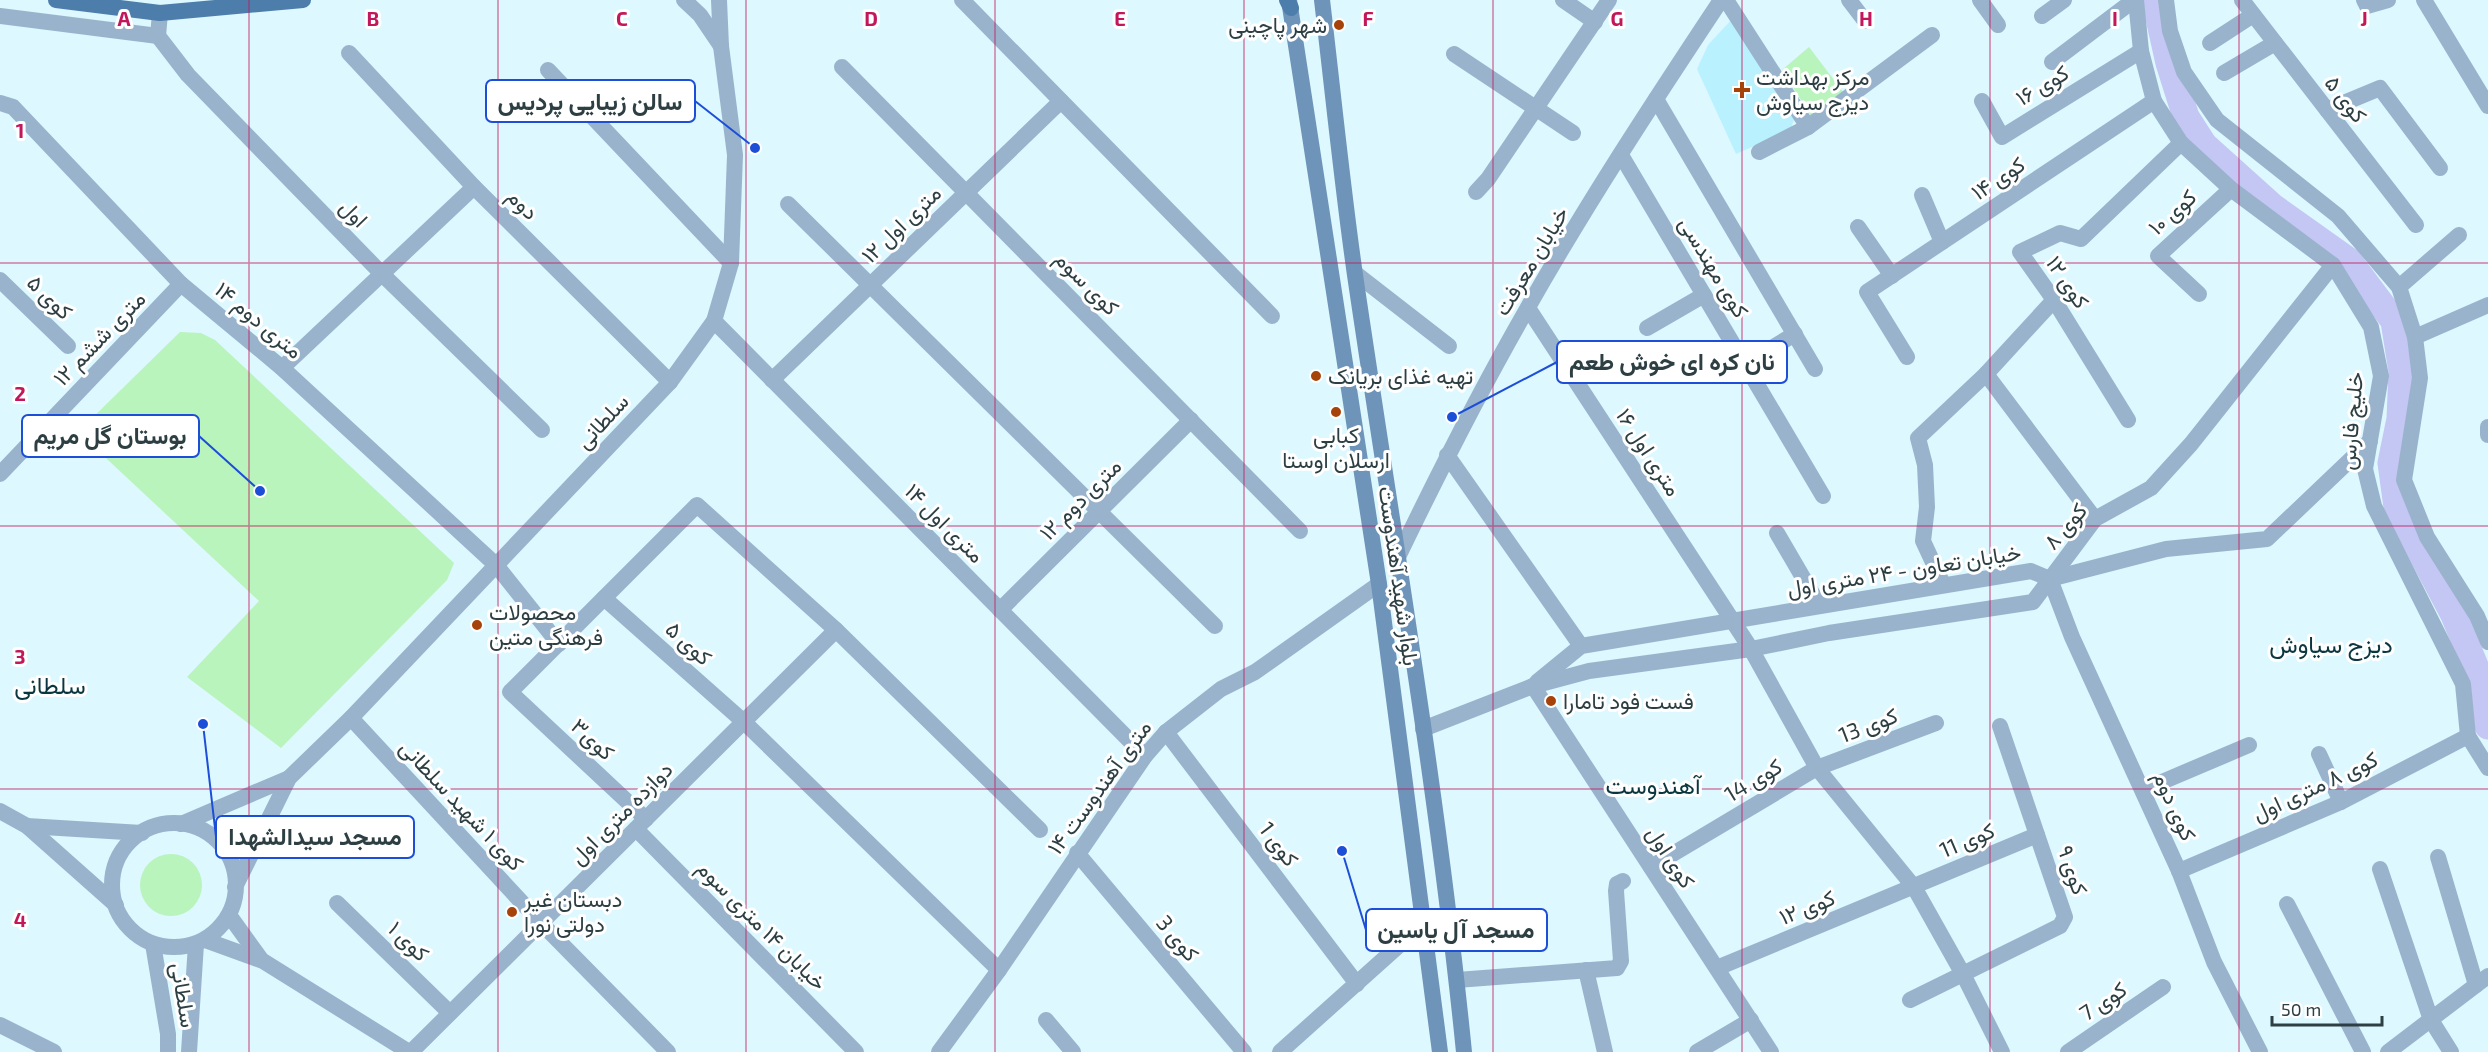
<svg xmlns="http://www.w3.org/2000/svg" width="2488" height="1052" font-family="'Exo 2',Vazirmatn,sans-serif">
	<style>
		.built { fill: #baf1fe }
		.green { fill: #b8f4bb }
		.lines { fill: none; stroke-linecap: round; stroke-linejoin: round }
		.river { stroke: #c4c6f3; stroke-width: 27 }
		.minor { stroke: #9ab3cd; stroke-width: 16 }
		.tertiary { stroke: #9ab3cd; stroke-width: 16 }
		.secondary { stroke: #6e94b9; stroke-width: 16 }
		.primary { stroke: #4d7daa; stroke-width: 16 }
		.grid { fill: none; stroke: #c2185b; stroke-width: 1.5; stroke-opacity: 0.55 }
		.poi-dot { fill: #a6430b; stroke: #fff; stroke-width: 2 }
		.labels { text-anchor: middle; stroke-width: 6; stroke-linejoin: round; paint-order: stroke }
		.poi-label { font-size: 22px; fill: #2d3f43; stroke: #fff; text-anchor: start }
		.street-label { font-size: 22px; fill: #2d3f43; stroke: #fff }
		.neighbourhood-label { font-size: 24px; fill: #09363f; stroke: #fff }
		.grid-label { font-size: 20px; text-anchor: middle; font-weight: bold; fill: #c2185b; stroke: #fff; stroke-width: 6; stroke-linejoin: round; paint-order: stroke }
		.leader { fill: none; stroke: #1d4ed8; stroke-width: 2 }
		.callout-dot { fill: #1d4ed8; stroke: #fff; stroke-width: 2 }
		.callout { fill: #fff; stroke: #1d4ed8; stroke-width: 2 }
		.callout-label { font-size: 24px; text-anchor: middle; font-weight: bold; fill: #2d3f43 }
	</style>
	<rect width="100%" height="100%" fill="#ddf8fe"/>
	<path class="built" d="M1733,18L1794,120L1790,130L1736,154L1697,69L1708,45Z"/>
	<g class="green">
		<path d="M1809,47L1843,92L1811,116L1782,70Z"/>
		<path d="M180,332L201,333L215,340L454,563L447,580L281,748L187,677L259,601L78,432Z"/>
		<circle cx="171" cy="885" r="31"/>
	</g>
	<g class="lines">
		<path class="river" d="M2155,0L2169,63L2186,117L2204,145L2273,207L2349,261L2394,321L2402,371L2400,419L2391,463L2397,507L2454,615L2480,678L2488,726"/>
		<g class="minor">
			<path d="M962,0L1272,316"/>
			<path d="M1563,0L1595,22"/>
			<path d="M1726,0L1808,127"/>
			<path d="M1849,0L1865,21"/>
			<path d="M1980,0L1998,25"/>
			<path d="M2136,0L2141,51L2154,101L2181,143L2231,189L2333,265L2371,327L2381,376L2365,469L2374,506L2463,684L2468,736L2488,768"/>
			<path d="M2166,0L2170,31L2184,72L2217,120L2338,216L2399,287L2415,337L2420,378L2404,480L2427,537L2477,616L2488,642"/>
			<path d="M2242,0L2416,225"/>
			<path d="M2364,0L2367,6L2388,0"/>
			<path d="M2424,0L2488,106"/>
			<path d="M160,13L158,36L188,75L381,273L542,430"/>
			<path d="M0,16L158,36"/>
			<path d="M2042,16L2064,0"/>
			<path d="M2210,43L2253,15"/>
			<path d="M349,53L474,187L670,382"/>
			<path d="M1454,54L1573,133"/>
			<path d="M2052,62L2134,0"/>
			<path d="M842,67L1300,531"/>
			<path d="M548,70L731,263"/>
			<path d="M2224,73L2275,43"/>
			<path d="M1656,99L1815,369"/>
			<path d="M1982,101L2002,137L2141,51"/>
			<path d="M0,103L13,107L181,284L282,368L496,565L559,644"/>
			<path d="M2327,110L2380,88L2440,168"/>
			<path d="M1759,152L1808,127L1932,35"/>
			<path d="M1621,155L1823,496"/>
			<path d="M1476,192L1488,179L1609,0"/>
			<path d="M1922,195L1942,242"/>
			<path d="M788,204L1215,626"/>
			<path d="M1858,227L1892,276"/>
			<path d="M1355,273L1449,346"/>
			<path d="M0,280L68,346"/>
			<path d="M2399,287L2459,235"/>
			<path d="M2199,294L2158,256L2231,189"/>
			<path d="M1528,308L1751,649L1817,768L1914,887L1964,976L2002,1052"/>
			<path d="M714,321L1145,756"/>
			<path d="M1647,328L1704,295"/>
			<path d="M2415,337L2488,305"/>
			<path d="M1907,357L1867,292L2154,101"/>
			<path d="M1745,364L1795,334"/>
			<path d="M282,368L474,187"/>
			<path d="M1986,374L2095,519"/>
			<path d="M772,380L1061,101"/>
			<path d="M2128,420L2054,300L2020,252L2060,233L2081,239L2181,143"/>
			<path d="M2488,427V435"/>
			<path d="M1447,455L1581,646"/>
			<path d="M0,474L181,284"/>
			<path d="M1777,533L1819,605"/>
			<path d="M1399,555C1439,472 1481,389 1527,309C1587,203 1654,101 1721,0"/>
			<path d="M2050,579L2072,637L2179,871L2214,962L2260,1052"/>
			<path d="M2050,579L2166,549L2267,539L2370,441"/>
			<path d="M1943,584L1923,541L1927,507L1925,465L1918,438L1986,374L2054,300"/>
			<path d="M604,598L744,722L999,970"/>
			<path d="M1000,610L1191,420"/>
			<path d="M1537,682L1581,646L2031,571L2050,579"/>
			<path d="M1533,686L1771,1052"/>
			<path d="M351,718L541,923L668,1052"/>
			<path d="M1423,729L1533,686L1589,671L1751,649L1829,633L2033,602L2095,519L2151,488L2191,444L2333,265"/>
			<path d="M1166,732L1357,984"/>
			<path d="M2319,754L2341,802"/>
			<path d="M2143,790L2249,745"/>
			<path d="M646,819L510,692L697,505L836,630L1040,830"/>
			<path d="M636,829L856,1052"/>
			<path d="M1077,853L1244,1052"/>
			<path d="M2438,857L2476,985"/>
			<path d="M1651,867L1817,768L1936,723"/>
			<path d="M2380,869L2431,1020L2451,1052"/>
			<path d="M2179,871L2341,802L2468,736"/>
			<path d="M337,903L450,1013"/>
			<path d="M2287,904L2363,1052"/>
			<path d="M229,915L260,958"/>
			<path d="M205,940L263,961L409,1052"/>
			<path d="M1717,968L2037,835"/>
			<path d="M1586,970L1605,1052"/>
			<path d="M1457,980L1617,968L1621,961L1616,891L1617,884L1623,881"/>
			<path d="M1910,1000L2060,926L2065,917L2000,726"/>
			<path d="M1046,1020L1073,1052"/>
			<path d="M0,1025L54,1052"/>
			<path d="M411,1052L836,630"/>
			<path d="M939,1052L999,970L1145,756L1166,732L1221,689L1255,672L1379,584"/>
			<path d="M1280,1052L1424,923"/>
			<path d="M1697,1052L1751,1020"/>
			<path d="M2068,1052L2163,987"/>
			<path d="M2388,1052L2488,976"/>
		</g>
		<g class="tertiary">
			<path d="M684,0L700,15L721,46"/>
			<path d="M0,811L27,826L116,905"/>
			<circle cx="174" cy="885" r="62"/>
			<path d="M181,824L289,778"/>
			<path d="M27,826L142,833"/>
			<path d="M235,887L289,778L351,718L670,382L714,321L731,263L735,155L721,46L719,0"/>
			<path d="M153,944L168,1034V1052"/>
			<path d="M189,1052L196,944"/>
		</g>
		<g class="secondary">
			<path d="M1289,0L1379,584L1440,1052"/>
			<path d="M1322,0C1333,92 1342,184 1355,275C1393,534 1438,792 1464,1052"/>
		</g>
		<g class="primary">
			<path d="M56,0L160,13L303,0"/>
			<path d="M1287,0L1291,8"/>
		</g>
	</g>
	<path class="grid" d="M249,0V1052M498,0V1052M746,0V1052M995,0V1052M1244,0V1052M1493,0V1052M1742,0V1052M1990,0V1052M2239,0V1052M0,263H2488M0,526H2488M0,789H2488"/>
	<g class="poi-dot">
		<circle cx="1339" cy="25" r="6"/>
		<path d="M1739 81h6v6h6v6h-6v6h-6v-6h-6v-6h6z"/>
		<circle cx="1316" cy="376" r="6"/>
		<circle cx="1336" cy="412" r="6"/>
		<circle cx="477" cy="625" r="6"/>
		<circle cx="1551" cy="701" r="6"/>
		<circle cx="512" cy="912" r="6"/>
	</g>
	<g class="labels">
		<g class="poi-label">
			<text x="1327" y="33" text-anchor="end">شهر پاچینی</text>
			<text x="1756" y="85">مرکز بهداشت<tspan x="1756" dy="25">دیزج سیاوش</tspan></text>
			<text x="1328" y="384">تهیه غذای بریانک</text>
			<text x="1336" y="443" text-anchor="middle">کبابی<tspan x="1336" dy="25">ارسلان اوستا</tspan></text>
			<text x="489" y="620">محصولات<tspan x="489" dy="25">فرهنگی متین</tspan></text>
			<text x="1563" y="709">فست فود تامارا</text>
			<text x="524" y="907">دبستان غیر<tspan x="524" dy="25">دولتی نورا</tspan></text>
		</g>
		<g class="street-label">
			<text transform="translate(2042 85) rotate(-31)" y="8">کوی ۱۶</text>
			<text transform="translate(2346 99) rotate(52)" y="8">کوی ۵</text>
			<text transform="translate(1998 178) rotate(-34)" y="8">کوی ۱۴</text>
			<text transform="translate(523 204) rotate(45)" y="8">دوم</text>
			<text transform="translate(2172 212) rotate(-42)" y="8">کوی ۱۰</text>
			<text transform="translate(354 213) rotate(46)" y="8">اول</text>
			<text transform="translate(901 224) rotate(-44)" y="8">۱۲ متری اول</text>
			<text transform="translate(1531 261) rotate(-59)" y="8">خیابان معرفت</text>
			<text transform="translate(1714 267) rotate(59)" y="8">کوی مهندسی</text>
			<text transform="translate(2068 282) rotate(56)" y="8">کوی ۱۲</text>
			<text transform="translate(1087 283) rotate(45)" y="8">کوی سوم</text>
			<text transform="translate(50 297) rotate(44)" y="8">کوی ۵</text>
			<text transform="translate(259 320) rotate(40)" y="8">۱۴ متری دوم</text>
			<text transform="translate(99 338) rotate(-46)" y="8">۱۲ متری ششم</text>
			<text transform="translate(602 421) rotate(-47)" y="8">سلطانی</text>
			<text transform="translate(2351 421) rotate(-85)" y="8">خلیج فارس</text>
			<text transform="translate(1649 452) rotate(57)" y="8">۱۶ متری اول</text>
			<text transform="translate(1080 499) rotate(-45)" y="8">۱۲ متری دوم</text>
			<text transform="translate(945 523) rotate(45)" y="8">۱۴ متری اول</text>
			<text transform="translate(2065 526) rotate(-49)" y="8">کوی ۸</text>
			<text transform="translate(1904 570) rotate(-9)" y="8">خیابان تعاون - ۲۴ متری اول</text>
			<text transform="translate(1399 576) rotate(82)" y="8">بلوار شهید آهندوست</text>
			<text transform="translate(689 643) rotate(42)" y="8">کوی ۵</text>
			<text transform="translate(1868 725) rotate(-21)" y="8">کوی 13</text>
			<text transform="translate(593 739) rotate(43)" y="8">کوی۳</text>
			<text transform="translate(1753 780) rotate(-31)" y="8">کوی 14</text>
			<text transform="translate(2315 786) rotate(-25)" y="8">کوی ۸ متری اول</text>
			<text transform="translate(1099 787) rotate(-54)" y="8">۱۴ متری آهندوست</text>
			<text transform="translate(462 805) rotate(47)" y="8">کوی ۱ شهید سلطانی</text>
			<text transform="translate(2175 806) rotate(66)" y="8">کوی دوم</text>
			<text transform="translate(621 813) rotate(-45)" y="8">دوازده متری اول</text>
			<text transform="translate(1967 840) rotate(-23)" y="8">کوی 11</text>
			<text transform="translate(1279 844) rotate(53)" y="8">کوی 1</text>
			<text transform="translate(1671 857) rotate(57)" y="8">کوی اول</text>
			<text transform="translate(2073 870) rotate(71)" y="8">کوی ۹</text>
			<text transform="translate(1807 907) rotate(-22)" y="8">کوی ۱۲</text>
			<text transform="translate(762 925) rotate(45)" y="8">خیابان ۱۴ متری سوم</text>
			<text transform="translate(1178 938) rotate(50)" y="8">کوی 3</text>
			<text transform="translate(409 941) rotate(44)" y="8">کوی ۱</text>
			<text transform="translate(184 995) rotate(81)" y="8">سلطانی</text>
			<text transform="translate(2103 1001) rotate(-34)" y="8">کوی 7</text>
		</g>
		<g class="neighbourhood-label">
			<text x="2331" y="653">دیزج سیاوش</text>
			<text x="50" y="694">سلطانی</text>
			<text x="1653" y="794">آهندوست</text>
		</g>
	</g>
	<g class="grid-label">
		<text x="124" y="26">A</text>
		<text x="373" y="26">B</text>
		<text x="622" y="26">C</text>
		<text x="871" y="26">D</text>
		<text x="1120" y="26">E</text>
		<text x="1368" y="26">F</text>
		<text x="1617" y="26">G</text>
		<text x="1866" y="26">H</text>
		<text x="2115" y="26">I</text>
		<text x="2364" y="26">J</text>
		<text x="20" y="138">1</text>
		<text x="20" y="401">2</text>
		<text x="20" y="664">3</text>
		<text x="20" y="927">4</text>
	</g>
	<path class="leader" d="M755 148L695 101M1452 417L1557 362M260 491L199 436M203 724L216 837M1342 851L1366 930"/>
	<g class="callout-dot">
		<circle cx="755" cy="148" r="6"/>
		<circle cx="1452" cy="417" r="6"/>
		<circle cx="260" cy="491" r="6"/>
		<circle cx="203" cy="724" r="6"/>
		<circle cx="1342" cy="851" r="6"/>
	</g>
	<g class="callout">
		<rect x="486" y="80" width="209" height="42" rx="6"/>
		<rect x="1557" y="341" width="230" height="42" rx="6"/>
		<rect x="22" y="415" width="177" height="42" rx="6"/>
		<rect x="216" y="816" width="198" height="42" rx="6"/>
		<rect x="1366" y="909" width="181" height="42" rx="6"/>
	</g>
	<g class="callout-label">
		<text x="590" y="110">سالن زیبایی پردیس</text>
		<text x="1672" y="370">نان کره ای خوش طعم</text>
		<text x="110" y="444">بوستان گل مریم</text>
		<text x="315" y="845">مسجد سیدالشهدا</text>
		<text x="1456" y="938">مسجد آل یاسین</text>
	</g>
	<path d="M2272 1016v9h110v-9" fill="none" stroke="#2d3f43" stroke-width="3"/>
	<text x="2281" y="1016" font-size="18" fill="#2d3f43" stroke="#ffffff" stroke-width="4.5" paint-order="stroke">50 m</text>
</svg>
